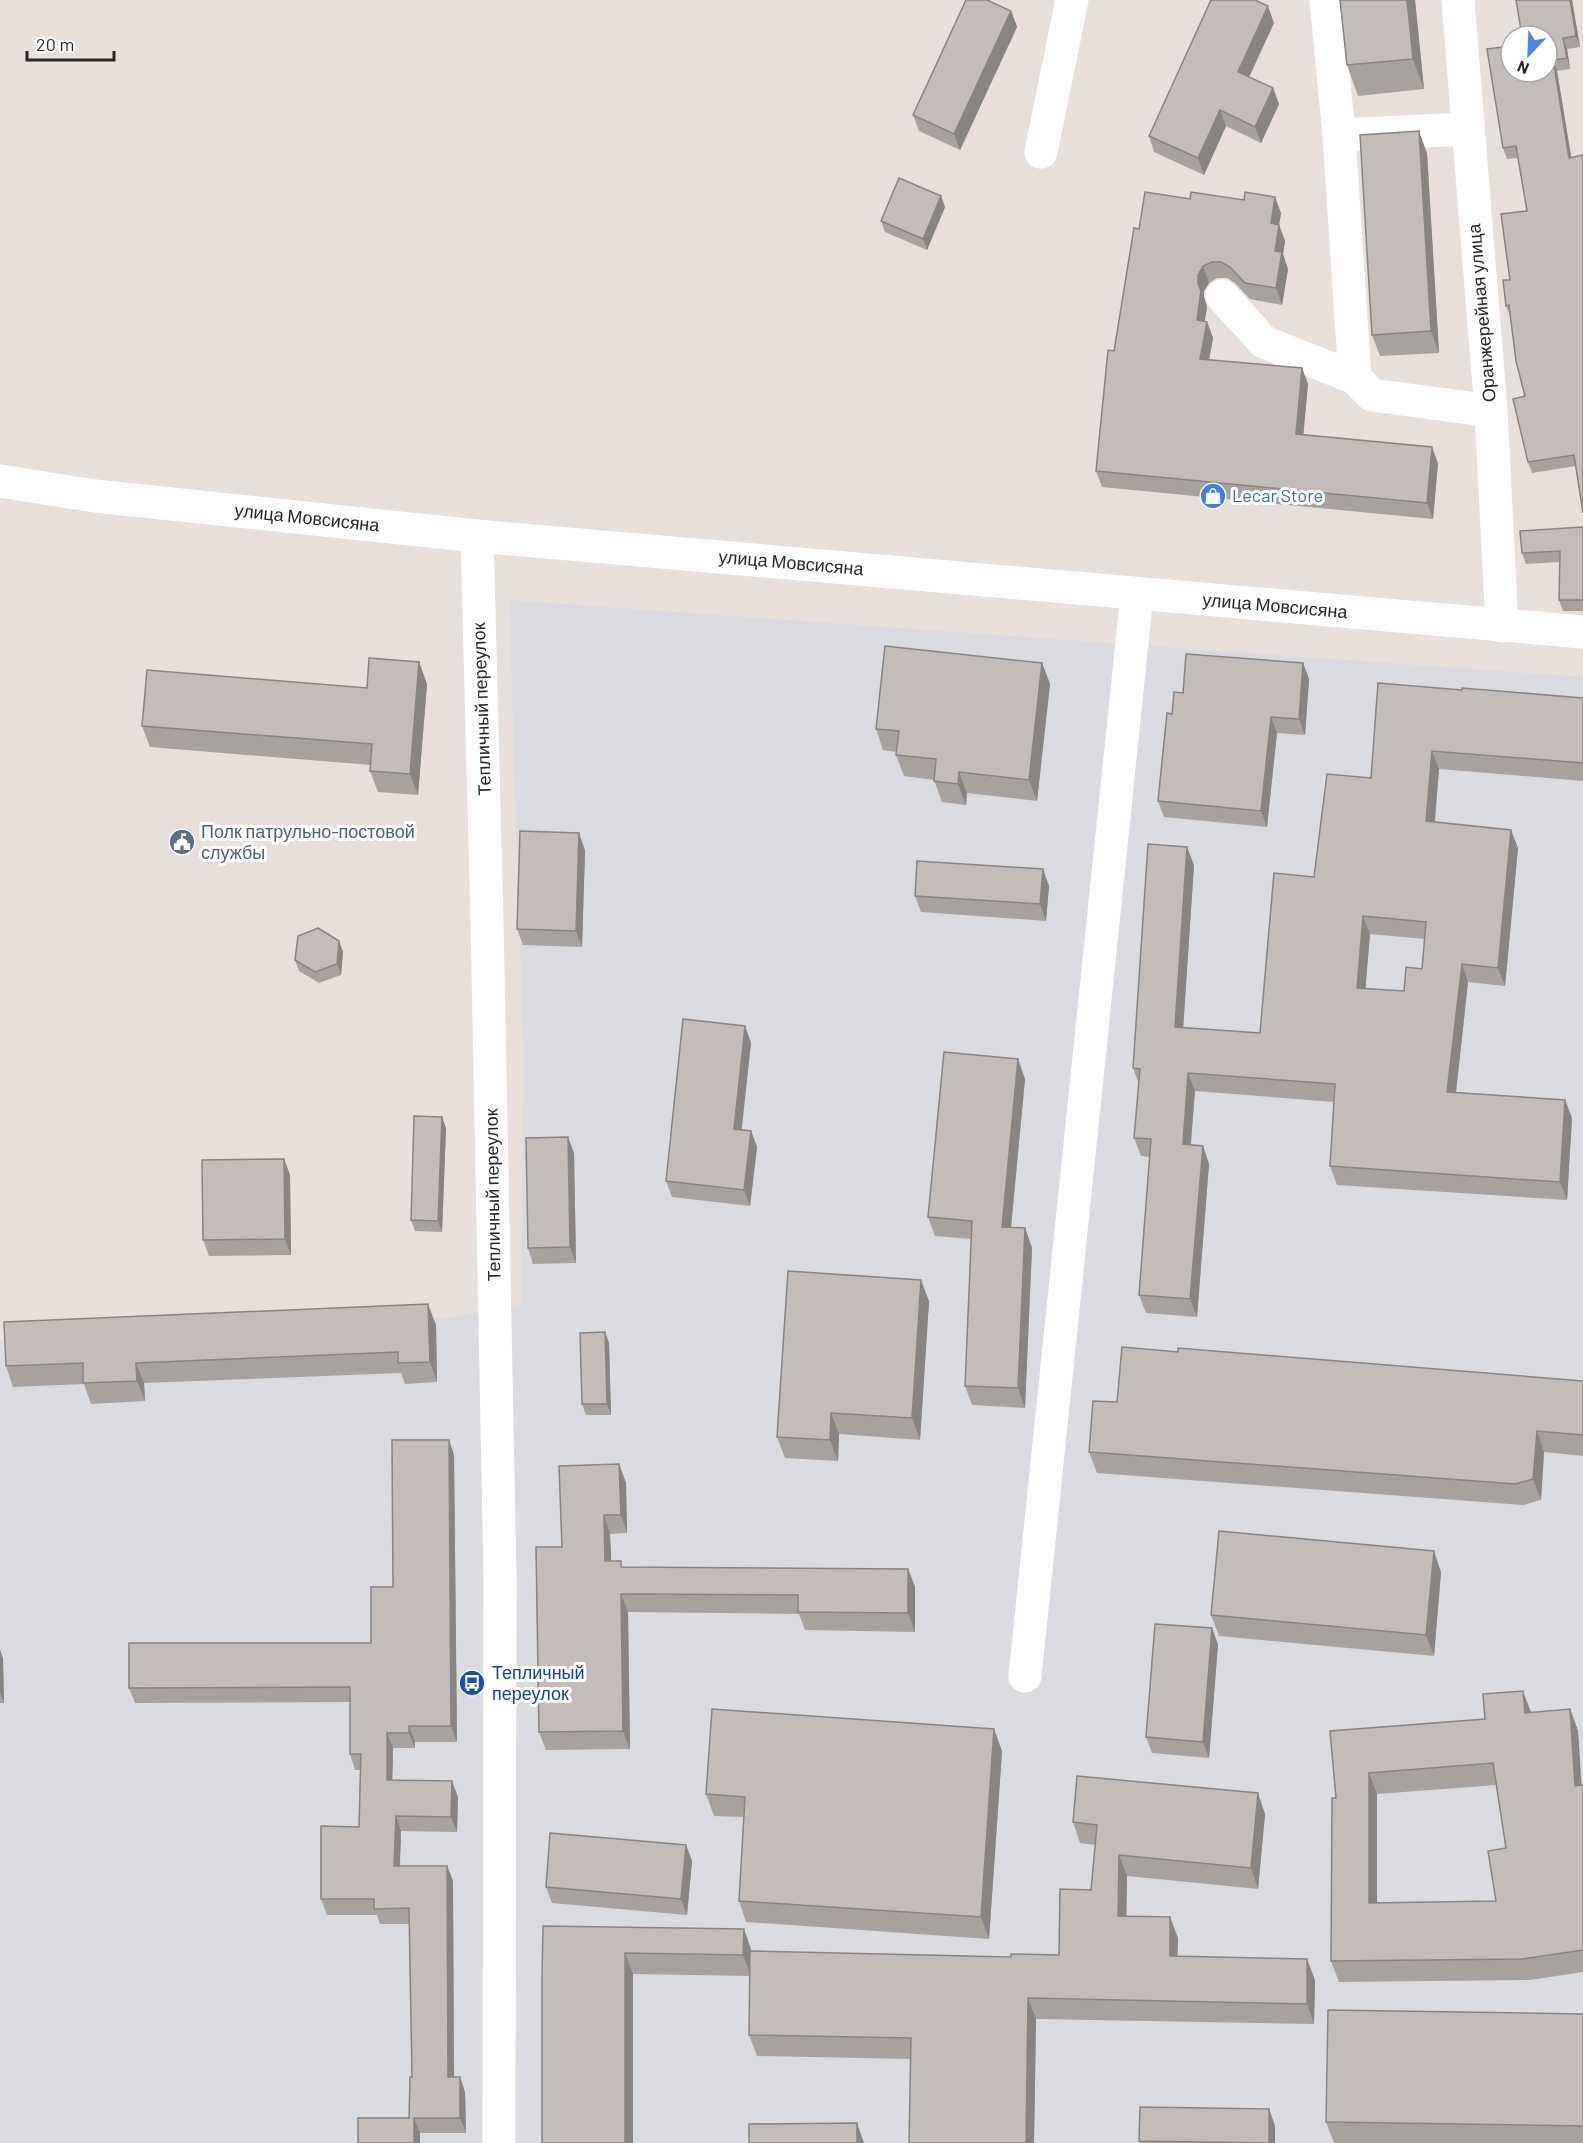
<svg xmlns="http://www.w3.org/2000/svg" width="1583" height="2143" font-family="Barlow,sans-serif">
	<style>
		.industrial { fill: #dadae1 }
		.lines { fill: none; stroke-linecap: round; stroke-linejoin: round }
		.minor { stroke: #fff; stroke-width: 33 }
		.wall { fill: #a8a29f; fill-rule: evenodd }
		.shaded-wall { fill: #888482 }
		.building { fill: #c3bcb9; stroke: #888482; stroke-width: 1.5; fill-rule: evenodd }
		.labels { text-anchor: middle; stroke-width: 6; stroke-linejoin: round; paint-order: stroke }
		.street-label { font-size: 18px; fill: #272727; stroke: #fff }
		.shop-label { font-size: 18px; fill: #366cbe; stroke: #fff; text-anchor: start }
		.service-label { font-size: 18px; fill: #4e5e75; stroke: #fff; text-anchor: start }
		.transit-label { font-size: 18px; fill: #164399; stroke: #fff; text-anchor: start }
	</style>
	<rect width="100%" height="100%" fill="#e8dfda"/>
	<path class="industrial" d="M509,600L1583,677V2143H0V1340L454,1317L521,1304L524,1062Z"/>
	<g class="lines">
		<g class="minor">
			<path d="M1326,0L1339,135L1355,378L1372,395L1491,411"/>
			<path d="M1458,0L1491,411L1502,626"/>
			<path d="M1339,135L1467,129"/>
			<path d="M1041,152L1072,0"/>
			<path d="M1222,296L1264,342L1355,378"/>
			<path d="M0,481L95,496L477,536L1583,632"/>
			<path d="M477,536L487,920L500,1576L499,2143"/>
			<path d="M1025,1676L1137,594"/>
		</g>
	</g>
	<g class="wall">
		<path d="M1340,0H1415L1424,89L1358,96L1347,65Z"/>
		<path d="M1516,0H1572L1580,47L1567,49L1570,69L1557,71L1571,157L1576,466L1532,473L1528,462L1525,396L1510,316L1506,306L1510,280L1527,211L1518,158L1507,159L1503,148L1547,72Z"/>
		<path d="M1011,11L1017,27L960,150L919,131L913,115Z"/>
		<path d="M1274,23L1249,77L1273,88L1279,104L1261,143L1226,126L1204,175L1154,152L1149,136Z"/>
		<path d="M1427,153L1439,353L1380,356L1372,335Z"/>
		<path d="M941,196L945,207L927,250L885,232L881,221Z"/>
		<path d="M1281,213L1279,225L1285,241L1283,254L1288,269L1282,305L1250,299L1235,283L1227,278H1217L1209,283L1204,291V297L1207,307L1205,321L1207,322L1213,338L1209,360L1302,368L1308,384L1303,435L1438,463L1433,519L1102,487L1096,471L1114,351L1139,229Z"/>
		<path d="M1583,527V611H1563L1559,600L1560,562L1526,564L1522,553Z"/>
		<path d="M419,662L427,684L418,795L378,792L370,771L371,765L150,747L142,726L367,688Z"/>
		<path d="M1042,663L1050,684L1037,801L967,793L966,805L942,802L934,780L904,776L896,755V752L883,750L876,729Z"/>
		<path d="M1303,663L1309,679L1305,735L1277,733L1267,827L1164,817L1158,801L1172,714L1183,693Z"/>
		<path d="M1462,690L1583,698V781L1439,769L1435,822L1518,848L1505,986L1468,982L1456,1092L1565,1100L1572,1118L1567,1200L1337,1185L1330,1166L1334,1102L1195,1091L1191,1145L1203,1146L1209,1164L1197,1317L1146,1313L1139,1295L1150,1157L1141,1156L1134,1138L1139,1084L1133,1068L1194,865L1183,1028L1260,1033L1314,877L1371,778ZM1370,934L1425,939L1422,969L1404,991L1365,988Z"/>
		<path d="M585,850L582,947L523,945L517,929Z"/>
		<path d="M1049,886L1046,921L921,912L915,896Z"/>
		<path d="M339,941L343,952L341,975L319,983L299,971L295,960Z"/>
		<path d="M745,1026L751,1043L741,1130L751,1131L757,1147L750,1206L672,1197L666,1181Z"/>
		<path d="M1018,1059L1025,1079L1011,1228H1025L1032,1248L1025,1408L972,1405L965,1386L971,1239L935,1236L928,1217Z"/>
		<path d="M446,1128L442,1232L415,1231L411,1220Z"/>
		<path d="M574,1153L576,1263L533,1264L528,1248Z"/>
		<path d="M284,1159L290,1175L291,1255L209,1256L203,1240Z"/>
		<path d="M929,1301L920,1440L839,1434L838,1461L785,1458L777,1437Z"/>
		<path d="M436,1325L437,1382L405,1384L401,1373L144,1383L145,1401L91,1404L84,1384L13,1387L6,1366Z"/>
		<path d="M605,1332L609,1343L611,1415H586L582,1404Z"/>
		<path d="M1178,1352L1583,1381V1456L1544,1452L1541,1500L1523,1505L1097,1473L1089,1452L1117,1402Z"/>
		<path d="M449,1440L454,1455L457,1742H415V1748H393L392,1780L458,1797L457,1832L401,1831L400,1866H447L453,1881L454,2077H460L465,2092L466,2133H420V2143H358L409,2118L412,2077L409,1924H380L377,1915H327L321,1899L359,1827L360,1770H355L350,1754V1702L135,1703L129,1688L371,1643L393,1587Z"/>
		<path d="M619,1464L626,1483L627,1533L610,1534L611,1561L623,1567L908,1569L915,1587V1632L805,1630L799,1614L628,1612L630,1749L546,1750L539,1732L562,1547Z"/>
		<path d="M1441,1572L1434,1656L1219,1636L1211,1615Z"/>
		<path d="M1218,1644L1209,1758L1152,1753L1146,1737Z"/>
		<path d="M0,1650L3,1659L4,1703H0Z"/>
		<path d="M1570,1709L1578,1731L1581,1785H1583V1972L1530,1980L1339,1982L1331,1961L1336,1798L1330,1731L1485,1719L1531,1713ZM1497,1785L1506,1848L1496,1901L1377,1903V1794Z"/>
		<path d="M1002,1751L989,1939L746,1922L739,1901L744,1817L714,1816L706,1794Z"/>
		<path d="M1265,1814L1258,1889L1127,1876L1126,1916L1178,1938L1177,1957L1315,1980L1314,2024L1036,2019L1034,2143H909L910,2059L757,2056L749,2035L750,1976L633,1974L543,1926L751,1949V1951L1011,1957L1059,1955L1091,1890L1095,1845L1080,1843L1073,1822Z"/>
		<path d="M686,1845L692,1861L687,1915L552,1903L546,1887Z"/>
		<path d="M1583,2014V2143H1334L1326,2122Z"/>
		<path d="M1269,2109L1275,2126V2143H1140L1139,2141Z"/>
	</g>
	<g class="shaded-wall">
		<path d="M1407,0H1415L1424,89L1413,59Z"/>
		<path d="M1570,0H1572L1580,47L1576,36Z"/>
		<path d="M1268,6L1274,23L1244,88L1238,72Z"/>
		<path d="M1011,11L1017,27L960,150L954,134Z"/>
		<path d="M1563,38L1567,49L1570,69L1567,58Z"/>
		<path d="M1553,60L1557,71L1573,168L1569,158Z"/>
		<path d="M1273,88L1279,104L1261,143L1255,127Z"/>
		<path d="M1220,110L1226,126L1204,175L1198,158Z"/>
		<path d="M1419,131L1427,153L1439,353L1431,331Z"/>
		<path d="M941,196L945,207L927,250L923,239Z"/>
		<path d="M1275,197L1281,213L1279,225L1285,241L1283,254L1288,269L1282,305L1276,288L1275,251L1271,223Z"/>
		<path d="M1203,266L1209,283L1204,291V297L1207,307L1202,336L1197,320L1198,275Z"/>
		<path d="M1207,322L1213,338L1206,375L1200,359Z"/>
		<path d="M1302,368L1308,384L1302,450L1296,434Z"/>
		<path d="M1432,447L1438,463L1433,519L1427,503Z"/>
		<path d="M419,662L427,684L418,795L410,774Z"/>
		<path d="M1042,663L1050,684L1037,801L1029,780Z"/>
		<path d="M1303,663L1309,679L1305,735L1299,719Z"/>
		<path d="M1271,717L1277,733L1267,827L1261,811Z"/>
		<path d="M1432,751L1439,769L1433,839L1426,821Z"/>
		<path d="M959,772L967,793L966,805L958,784Z"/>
		<path d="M1511,830L1518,848L1505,986L1498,968Z"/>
		<path d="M579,833L585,850L582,947L576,931Z"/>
		<path d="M1187,847L1194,865L1182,1045L1175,1027Z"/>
		<path d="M1043,869L1049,886L1046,921L1040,904Z"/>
		<path d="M1363,916L1370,934L1364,1006L1357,988Z"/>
		<path d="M339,941L343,952L341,975L337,964Z"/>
		<path d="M1462,964L1468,982L1454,1110L1447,1092Z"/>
		<path d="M745,1026L751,1043L740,1145L734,1129Z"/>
		<path d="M1018,1059L1025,1079L1009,1247L1002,1227Z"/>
		<path d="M1188,1073L1195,1091L1189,1162L1183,1144Z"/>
		<path d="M1565,1100L1572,1118L1567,1200L1560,1182Z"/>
		<path d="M442,1117L446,1128L442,1232L438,1221Z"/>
		<path d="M751,1131L757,1147L750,1206L744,1190Z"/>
		<path d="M568,1137L574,1153L576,1263L570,1247Z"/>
		<path d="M1203,1146L1209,1164L1197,1317L1190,1299Z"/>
		<path d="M284,1159L290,1175L291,1255L285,1239Z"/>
		<path d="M1025,1228L1032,1248L1025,1408L1018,1388Z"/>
		<path d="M921,1280L929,1301L920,1440L912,1418Z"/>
		<path d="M428,1304L436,1325L437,1382L430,1362Z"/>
		<path d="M605,1332L609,1343L611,1415L607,1404Z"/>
		<path d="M136,1363L144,1383L145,1401L137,1381Z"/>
		<path d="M831,1413L839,1434L838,1461L830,1440Z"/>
		<path d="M1537,1431L1544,1452L1541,1500L1533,1479Z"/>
		<path d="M449,1440L454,1455L457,1742L451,1726Z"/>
		<path d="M619,1464L626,1483L627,1533L621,1515Z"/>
		<path d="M604,1515L610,1534L612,1579L605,1561Z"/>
		<path d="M1434,1551L1441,1572L1434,1656L1426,1635Z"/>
		<path d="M908,1569L915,1587V1632L908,1613Z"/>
		<path d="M621,1594L628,1612L630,1749L623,1731Z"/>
		<path d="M1212,1628L1218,1644L1209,1758L1203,1742Z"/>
		<path d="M0,1650L3,1659L4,1703L0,1692Z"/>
		<path d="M1523,1691L1531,1712L1525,1713Z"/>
		<path d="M1570,1709L1578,1731L1583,1807L1575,1786Z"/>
		<path d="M409,1726L415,1742V1748L409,1733Z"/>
		<path d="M994,1729L1002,1751L989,1939L981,1917Z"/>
		<path d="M387,1733L393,1748L392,1795L387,1780Z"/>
		<path d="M1369,1773L1377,1794V1925L1369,1903Z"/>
		<path d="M452,1781L458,1797L457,1832L451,1817Z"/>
		<path d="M1258,1793L1265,1814L1258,1889L1251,1868Z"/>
		<path d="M396,1816L401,1831L399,1882L394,1866Z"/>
		<path d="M686,1845L692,1861L687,1915L681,1899Z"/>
		<path d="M1119,1855L1127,1876L1126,1937L1118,1916Z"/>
		<path d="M447,1866L453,1881L454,2092L448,2077Z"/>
		<path d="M1170,1917L1178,1938L1177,1977L1170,1956Z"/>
		<path d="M744,1929L751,1949V1976L743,1955Z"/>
		<path d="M625,1953L633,1974V2143H625Z"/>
		<path d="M1307,1959L1315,1980L1314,2024L1307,2004Z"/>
		<path d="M1028,1998L1036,2019L1034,2143H1026Z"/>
		<path d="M460,2077L465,2092L466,2133L460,2118Z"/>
		<path d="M1269,2109L1275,2126V2143H1269Z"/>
		<path d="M414,2118L420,2133V2143H414Z"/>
		<path d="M857,2123L864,2143H857Z"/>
	</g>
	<g class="building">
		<path d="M966,0H987L1011,11L954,134L913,115Z"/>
		<path d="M1211,0H1255L1268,6L1238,72L1273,88L1255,127L1220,110L1198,158L1149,136Z"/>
		<path d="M1340,0H1407L1413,59L1347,65Z"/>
		<path d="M1516,0H1570L1576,36L1563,38L1567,58L1553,60L1569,158L1583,155V513L1574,455L1528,462L1513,399L1525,396L1516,361L1509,305L1506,306L1503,280H1510L1501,214L1527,211L1516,146L1503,148L1487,49L1511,46V72H1547V36H1522Z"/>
		<path d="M1419,131L1431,331L1372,335L1360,135Z"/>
		<path d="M899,178L941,196L923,239L881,221Z"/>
		<path d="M1145,192L1190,199L1191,192L1244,200L1245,192L1275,197L1271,223L1279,225L1275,251L1282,252L1276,288L1245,283L1230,267L1221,262H1212L1203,266L1198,275V283L1201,291L1197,320L1207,322L1200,359L1302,368L1296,434L1432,447L1427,503L1096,471L1108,350L1114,351L1134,228L1139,229Z"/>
		<path d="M1583,527V600H1559L1560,551L1522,553L1520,531Z"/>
		<path d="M885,646L1042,663L1029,780L959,772L958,784L934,781L936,759L896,755L899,731L876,729Z"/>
		<path d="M1186,654L1303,663L1299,719L1271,717L1261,811L1158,801L1167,713L1172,714L1174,692L1183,693Z"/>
		<path d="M369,658L419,662L410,774L370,771L372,744L142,726L147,670L367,688Z"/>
		<path d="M1378,683L1462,690V688L1583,698V763L1432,751L1426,821L1511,830L1498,968L1462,964L1447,1092L1565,1100L1560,1182L1330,1166L1335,1084L1188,1073L1183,1144L1203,1146L1190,1299L1139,1295L1151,1139L1134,1138L1140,1069L1133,1068L1148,844L1187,847L1175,1027L1260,1033L1274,873L1314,877L1327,774L1371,778ZM1363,916L1426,922L1422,969L1406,967L1404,991L1357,988Z"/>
		<path d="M520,831L579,833L576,931L517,929Z"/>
		<path d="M917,861L1043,869L1040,904L915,896Z"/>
		<path d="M318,928L339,941L337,964L315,972L295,960L298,936Z"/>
		<path d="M683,1019L745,1026L734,1129L751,1131L744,1190L666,1181Z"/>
		<path d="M944,1052L1018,1059L1002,1227L1025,1228L1018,1388L965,1386L972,1221L928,1217Z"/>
		<path d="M414,1116L442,1117L438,1221L411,1220Z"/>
		<path d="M568,1137L570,1247L528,1248L526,1138Z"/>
		<path d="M284,1159L285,1239L203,1240L202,1160Z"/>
		<path d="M788,1271L921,1280L912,1418L831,1413L830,1440L777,1437Z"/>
		<path d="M428,1304L430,1362L398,1363V1352L136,1363L137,1381L83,1383V1363L6,1366L4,1322Z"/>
		<path d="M605,1332L607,1404H582L580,1333Z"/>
		<path d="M1122,1347L1178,1352V1348L1583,1381V1435L1537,1431L1533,1479L1515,1484L1089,1452L1093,1401L1117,1402Z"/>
		<path d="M392,1440H449L451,1726H409V1733H387V1780L452,1781L451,1817L396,1816L394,1866H447L448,2077H460V2118H414V2143H358V2118H409L410,2077H412L409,1908L374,1909V1899H321V1826L359,1827L361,1754H350V1687L129,1688V1643H371V1587H393Z"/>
		<path d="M619,1464L621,1515H604L605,1561H621V1567L908,1569V1613L798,1612V1595L621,1594L623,1731L539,1732L536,1547H562L559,1466Z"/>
		<path d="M1219,1531L1434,1551L1426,1635L1211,1615Z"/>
		<path d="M1155,1624L1212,1628L1203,1742L1146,1737Z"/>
		<path d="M1523,1691L1525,1713L1570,1709L1575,1786L1583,1785V1950L1522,1959L1331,1961L1332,1798H1336L1330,1731L1485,1719L1483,1694ZM1493,1763L1506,1848L1488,1851L1496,1901L1369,1903V1773Z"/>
		<path d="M712,1709L994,1729L981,1917L739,1901L745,1797L706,1794Z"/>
		<path d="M1077,1776L1258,1793L1251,1868L1119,1855L1118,1916L1170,1917V1956L1307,1959V2004L1028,1998L1026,2143H909L911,2038L749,2035L750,1951L1011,1957V1954L1059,1955L1060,1889L1091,1890L1097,1825L1073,1822Z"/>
		<path d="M550,1833L686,1845L681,1899L546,1887Z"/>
		<path d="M543,1926L744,1929L743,1955L625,1953V2143H542V1979Z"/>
		<path d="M1328,2010L1583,2014V2126L1326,2122Z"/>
		<path d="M1140,2107L1269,2109V2143L1139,2141Z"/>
		<path d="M857,2123V2143H749V2124Z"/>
	</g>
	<defs>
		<g id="shop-disc" transform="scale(1.35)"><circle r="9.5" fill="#3f7fe0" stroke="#fff"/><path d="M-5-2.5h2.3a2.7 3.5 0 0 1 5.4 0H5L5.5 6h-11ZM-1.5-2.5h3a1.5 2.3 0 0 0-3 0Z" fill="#fff"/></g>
		<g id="civic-disc" transform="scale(1.35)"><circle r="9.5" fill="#5c6f8a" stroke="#fff"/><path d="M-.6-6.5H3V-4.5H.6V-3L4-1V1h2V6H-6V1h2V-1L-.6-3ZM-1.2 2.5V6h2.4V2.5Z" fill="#fff"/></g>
		<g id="bus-disc" transform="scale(1.35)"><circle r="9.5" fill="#1a4fb4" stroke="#fff"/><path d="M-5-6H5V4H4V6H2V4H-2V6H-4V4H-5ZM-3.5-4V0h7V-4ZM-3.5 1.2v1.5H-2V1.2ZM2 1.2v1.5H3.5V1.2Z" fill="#fff"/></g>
	</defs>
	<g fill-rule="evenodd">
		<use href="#shop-disc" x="1213" y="496"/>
		<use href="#civic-disc" x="182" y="842"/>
		<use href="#bus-disc" x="472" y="1683"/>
	</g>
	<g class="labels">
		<g class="street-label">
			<text transform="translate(1482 313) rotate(-95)" y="6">Оранжерейная улица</text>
			<text transform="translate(307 518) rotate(6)" y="6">улица Мовсисяна</text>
			<text transform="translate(791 563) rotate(5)" y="6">улица Мовсисяна</text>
			<text transform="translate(1275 606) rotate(5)" y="6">улица Мовсисяна</text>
			<text transform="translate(482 709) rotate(-92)" y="6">Тепличный переулок</text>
			<text transform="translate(493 1195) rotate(-91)" y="6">Тепличный переулок</text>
		</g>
		<g class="shop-label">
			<text x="1232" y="502">Lecar Store</text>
		</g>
		<g class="service-label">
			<text x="201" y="838">Полк патрульно-постовой<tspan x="201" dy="21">службы</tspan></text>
		</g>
		<g class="transit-label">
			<text x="492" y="1679">Тепличный<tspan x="492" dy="21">переулок</tspan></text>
		</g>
	</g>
	<g transform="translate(1529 54) rotate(203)"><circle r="28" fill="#ffffff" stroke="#a9a9a9" stroke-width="1.5"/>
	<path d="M0-4.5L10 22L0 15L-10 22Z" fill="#4986e6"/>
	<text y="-9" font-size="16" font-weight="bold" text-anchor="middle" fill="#272727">N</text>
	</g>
	<path d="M27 51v9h87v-9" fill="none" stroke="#272727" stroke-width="3"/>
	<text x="36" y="51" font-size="18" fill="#272727" stroke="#ffffff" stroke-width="4.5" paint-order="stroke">20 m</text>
</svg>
